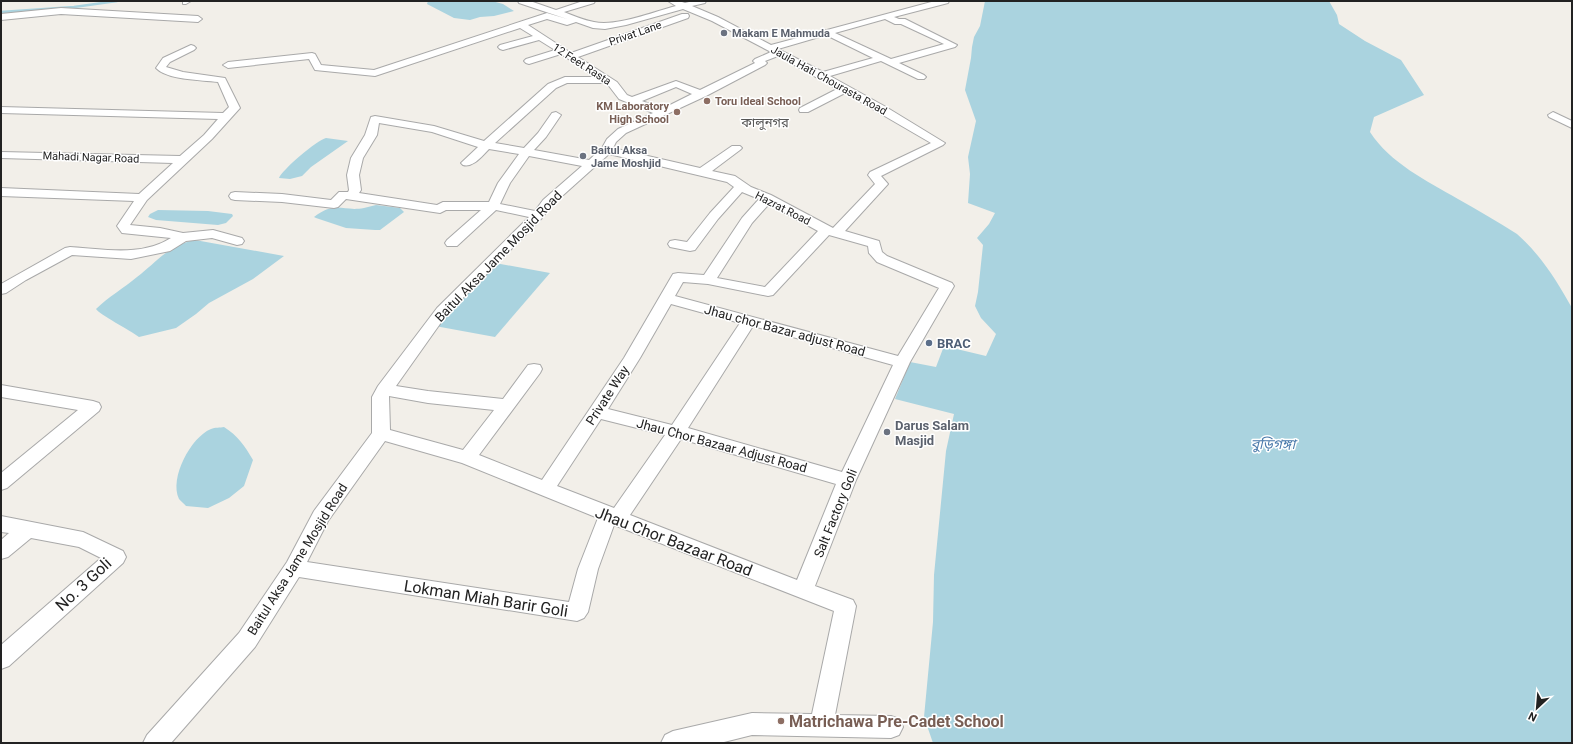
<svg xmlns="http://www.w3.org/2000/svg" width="1573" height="744" font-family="Roboto,'Noto Sans Bengali',sans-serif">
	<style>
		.water { fill: #aad3df }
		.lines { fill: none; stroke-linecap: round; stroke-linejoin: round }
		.stream { stroke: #aad3df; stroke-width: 2.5 }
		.minor-casing { stroke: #a9a9a9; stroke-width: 2 }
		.minor { fill: #fff; fill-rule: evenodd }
		.worship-dot { fill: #6b7280; stroke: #fff; stroke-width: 1.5 }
		.education-dot { fill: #8d6e63; stroke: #fff; stroke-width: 1.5 }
		.service-dot { fill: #5c6f8a; stroke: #fff; stroke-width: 1.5 }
		.labels { text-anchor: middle; stroke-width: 3; stroke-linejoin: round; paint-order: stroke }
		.far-street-label { font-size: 11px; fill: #222; stroke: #fff }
		.far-worship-label { font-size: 11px; font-weight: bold; fill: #5b616d; stroke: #fff; text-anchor: start }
		.far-education-label { font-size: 11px; font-weight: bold; fill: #785e54; stroke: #fff; text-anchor: start }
		.far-quarter-label { font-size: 13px; fill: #555; stroke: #fff }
		.street-label { font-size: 13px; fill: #222; stroke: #fff }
		.service-label { font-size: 13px; font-weight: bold; fill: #4e5e75; stroke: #fff; text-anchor: start }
		.worship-label { font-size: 13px; font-weight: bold; fill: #5b616d; stroke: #fff; text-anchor: start }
		.water-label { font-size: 14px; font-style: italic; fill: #4a7aab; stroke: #fff }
		.near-street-label { font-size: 16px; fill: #222; stroke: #fff }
		.near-education-label { font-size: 16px; font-weight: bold; fill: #785e54; stroke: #fff; text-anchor: start }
	</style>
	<rect width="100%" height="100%" fill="#f2efe9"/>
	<g class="water">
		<path d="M428,1H492L503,4L514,11L494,16L480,17L470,20L454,18L427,4Z"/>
		<path d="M985,1H1329L1337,15L1339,24L1365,41L1401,60L1424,95L1374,117L1370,132C1390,163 1427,181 1458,199C1478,210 1498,222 1517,234C1540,254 1557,281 1572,308V743H933L924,717L933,622L934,575L946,451L954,414L895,399L910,362L936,367L944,346L986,356L996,334L981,318L975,306L978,292L983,245L977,238L989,224L995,213L968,203L970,174L968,157L976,121L965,90L971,58L972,47L974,37L980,26Z"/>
		<path d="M326,138L348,141L311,167L302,176L290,179L279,178C282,170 317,140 326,138Z"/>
		<path d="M376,205L400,208L404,212L380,230H375L346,228L316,218L314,217C337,200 342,212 364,208C368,207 372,206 376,205Z"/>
		<path d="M158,210L208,211L232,214L233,216L226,223L218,225L156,220L148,217L150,214Z"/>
		<path d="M195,240L284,256L253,279L209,303L196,314L176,328L139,337C131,331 99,314 96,309C108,297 124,288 137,277C158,261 167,246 195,240Z"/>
		<path d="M495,263L550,273L495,337L435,326Z"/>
		<path d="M224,427C237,435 245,446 253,460L244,486L229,498L208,508L186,506C184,504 181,501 179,499C169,478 191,437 211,429C215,427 220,428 224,427Z"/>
	</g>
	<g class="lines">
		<path class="stream" d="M1,12L74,7L117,1"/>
		<g class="minor-casing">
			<g id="minor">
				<path d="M183,1H191L186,4H183Z"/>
				<path d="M518,1H530L556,10L583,1H595L594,3L564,12C574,16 583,20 594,22C616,27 653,12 676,6L668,1H679L685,3L693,1H706L705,3L692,6L718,17L771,45L935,1H949L948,3L894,17L899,19H905L957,45L955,47L899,63L924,75L926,77L924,79H918L881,61L830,76L886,107L945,143L943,145L881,176L888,184L845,231L879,241L882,252L887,256L952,283L954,286L910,362L856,480L815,586L853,600L856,606L835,715L891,716L899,719L903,727L899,735L891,738L752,735L720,743H661L665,735L673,731L752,713L812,714L834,611L614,525L598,569L588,612L584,618L577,621L299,577L255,647L171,743H143L147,735L239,633L287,562L314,511L372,433V397L378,386L437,308L529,217L496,210L457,246H447L445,243L447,240L481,210H446L440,213L346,199L338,207L334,208L282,202L235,200L231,199L229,196L231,193L235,192L282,194L331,200L339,192H348L349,190L347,175L351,158L365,135L371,117L375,116L434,126L484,141L548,84L565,77H596L561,54L529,64L526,63L524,61L526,59L555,50L539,40L503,50L500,49L498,47L500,45L533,36L520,28L375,76L315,70L309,59L228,68L223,65L228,62L312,53L315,54L321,65L374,70L544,14L547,13L567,19L519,3ZM683,9L712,21L771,52L755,59L753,61L755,63L700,90L676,81L632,97L627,95L617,82L578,57L688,18L689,16L688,14H682L571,53L528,25L547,19L567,25L576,22L593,28L605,29L626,25ZM885,19L895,24H901L944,44L891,59L835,33ZM826,35L873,58L823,72L778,49ZM778,56L837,89L800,108L799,110L800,112H808L845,93L931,143L870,172L868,175L875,184L833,228L771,195L751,187L735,176L712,171L740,150L742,148L740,146H732L700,168L613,148L616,142L626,133L706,96L765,65L767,63L765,61ZM567,83H605L609,86L619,99L653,113L618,129L607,139L602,148L589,160L534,150L546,137L561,115L556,112L552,113L538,133L524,148L495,143L556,88ZM676,87L692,94L662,109L642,101ZM379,123L432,132L478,147L461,163L463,165C473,168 482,156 489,149L519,154L498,183L489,202H443L437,205L359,193L361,190L359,175L363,158L377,135ZM609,154L727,182L734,187L710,213L687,242L675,240L670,241L668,244L670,247L690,251L695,250L718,219L742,192L759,199L742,218L704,275L678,273L673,274L624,358L542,480L479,455L540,373L542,369L540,365L534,364L528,365L503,399L428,391L396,386L447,314L542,218L551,206ZM529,156L582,166L543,200L535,211L500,204L510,183ZM769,204L818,231L765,287L717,278L752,223ZM829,235L868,246L869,253L877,262L939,288L898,356L675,296L683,282L708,284L768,296L773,295ZM671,304L740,323L672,425L608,409L640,358ZM753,326L893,365L842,472L688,428ZM389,396L428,403L494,410L463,450L390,430ZM601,419L665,435L614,508L557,486ZM681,439L836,484L797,580L630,515ZM385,441L462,463L598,518L578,569L569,602L307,562L328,521Z"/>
				<path d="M61,8L198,16L202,19L198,22L61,14L1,20V14Z"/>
				<path d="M191,45L194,46L196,48L194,50L170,62L166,67L183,72L225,78L240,108L212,139L147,200L130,225L160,228L183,233L213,230L242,238L244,241L242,244L237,245L212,238L186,241L170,251L131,259L72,255L26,280L6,293L1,294V284L65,248L70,247C104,249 141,257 171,238L122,233L117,226L134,201L1,196V188L139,194L173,163L1,158V152L180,156L204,135L218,119L1,113V107L223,113L229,107L218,82C202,80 167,80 156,68L163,58Z"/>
				<path d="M1553,112L1572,121V128L1549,117L1548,115Z"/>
				<path d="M1,385L93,401L99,403L101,407L99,411L7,488L1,490V473L78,410L1,397Z"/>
				<path d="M1,516L83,532L123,551L126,557L123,563L9,666L1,669V645L101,558L79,547L31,538L8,557L1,559V540L9,533L1,532Z"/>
			</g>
		</g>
		<use href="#minor" class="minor"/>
	</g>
	<g class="worship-dot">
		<circle cx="724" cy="33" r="4"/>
		<circle cx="583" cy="156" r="4"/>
		<circle cx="887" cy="432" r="4"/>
	</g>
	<g class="education-dot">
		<circle cx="707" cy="101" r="4"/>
		<circle cx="677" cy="112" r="4"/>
		<circle cx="781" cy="721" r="4"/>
	</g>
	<circle class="service-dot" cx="929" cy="343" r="4"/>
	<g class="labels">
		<g class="far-street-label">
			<text transform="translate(635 33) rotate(-19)" y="4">Privat Lane</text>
			<text transform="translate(582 64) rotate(33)" y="4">12 Feet Rasta</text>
			<text transform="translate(829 80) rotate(29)" y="4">Jaula Hati Chourasta Road</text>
			<text transform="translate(91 157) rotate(2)" y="4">Mahadi Nagar Road</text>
			<text transform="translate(783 208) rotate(27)" y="4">Hazrat Road</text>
		</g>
		<g class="far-worship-label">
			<text x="732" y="37">Makam E Mahmuda</text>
			<text x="591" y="154">Baitul Aksa<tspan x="591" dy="13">Jame Moshjid</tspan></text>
		</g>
		<g class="far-education-label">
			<text x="715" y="105">Toru Ideal School</text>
			<text x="669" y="110" text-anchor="end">KM Laboratory<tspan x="669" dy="13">High School</tspan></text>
		</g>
		<g class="far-quarter-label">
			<text x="765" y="127">কালুনগর</text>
		</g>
		<g class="street-label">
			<text transform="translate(498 256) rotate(-46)" y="5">Baitul Aksa Jame Mosjid Road</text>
			<text transform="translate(785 330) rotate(15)" y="5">Jhau chor Bazar adjust Road</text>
			<text transform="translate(607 395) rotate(-57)" y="5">Private Way</text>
			<text transform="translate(722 445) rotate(15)" y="5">Jhau Chor Bazaar Adjust Road</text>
			<text transform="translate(835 513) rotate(-68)" y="5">Salt Factory Goli</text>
			<text transform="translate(297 559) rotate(-58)" y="5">Baitul Aksa Jame Mosjid Road</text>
		</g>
		<g class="service-label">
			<text x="937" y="348">BRAC</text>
		</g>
		<g class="worship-label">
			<text x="895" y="430">Darus Salam<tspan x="895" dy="15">Masjid</tspan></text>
		</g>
		<g class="water-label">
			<text x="1273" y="449">বুড়িগঙ্গা</text>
		</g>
		<g class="near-street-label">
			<text transform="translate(674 541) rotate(21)" y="6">Jhau Chor Bazaar Road</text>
			<text transform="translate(83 584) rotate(-43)" y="6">No. 3 Goli</text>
			<text transform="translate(486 598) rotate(9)" y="6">Lokman Miah Barir Goli</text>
		</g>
		<g class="near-education-label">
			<text x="789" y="727">Matrichawa Pre-Cadet School</text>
		</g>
	</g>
	<rect width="1573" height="744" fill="none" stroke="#222222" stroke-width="4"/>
	<g transform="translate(1537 708) rotate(206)" stroke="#ffffff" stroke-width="3" paint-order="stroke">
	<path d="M0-3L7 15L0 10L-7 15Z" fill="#222222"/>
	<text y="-6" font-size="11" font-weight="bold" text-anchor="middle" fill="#222222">N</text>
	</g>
</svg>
